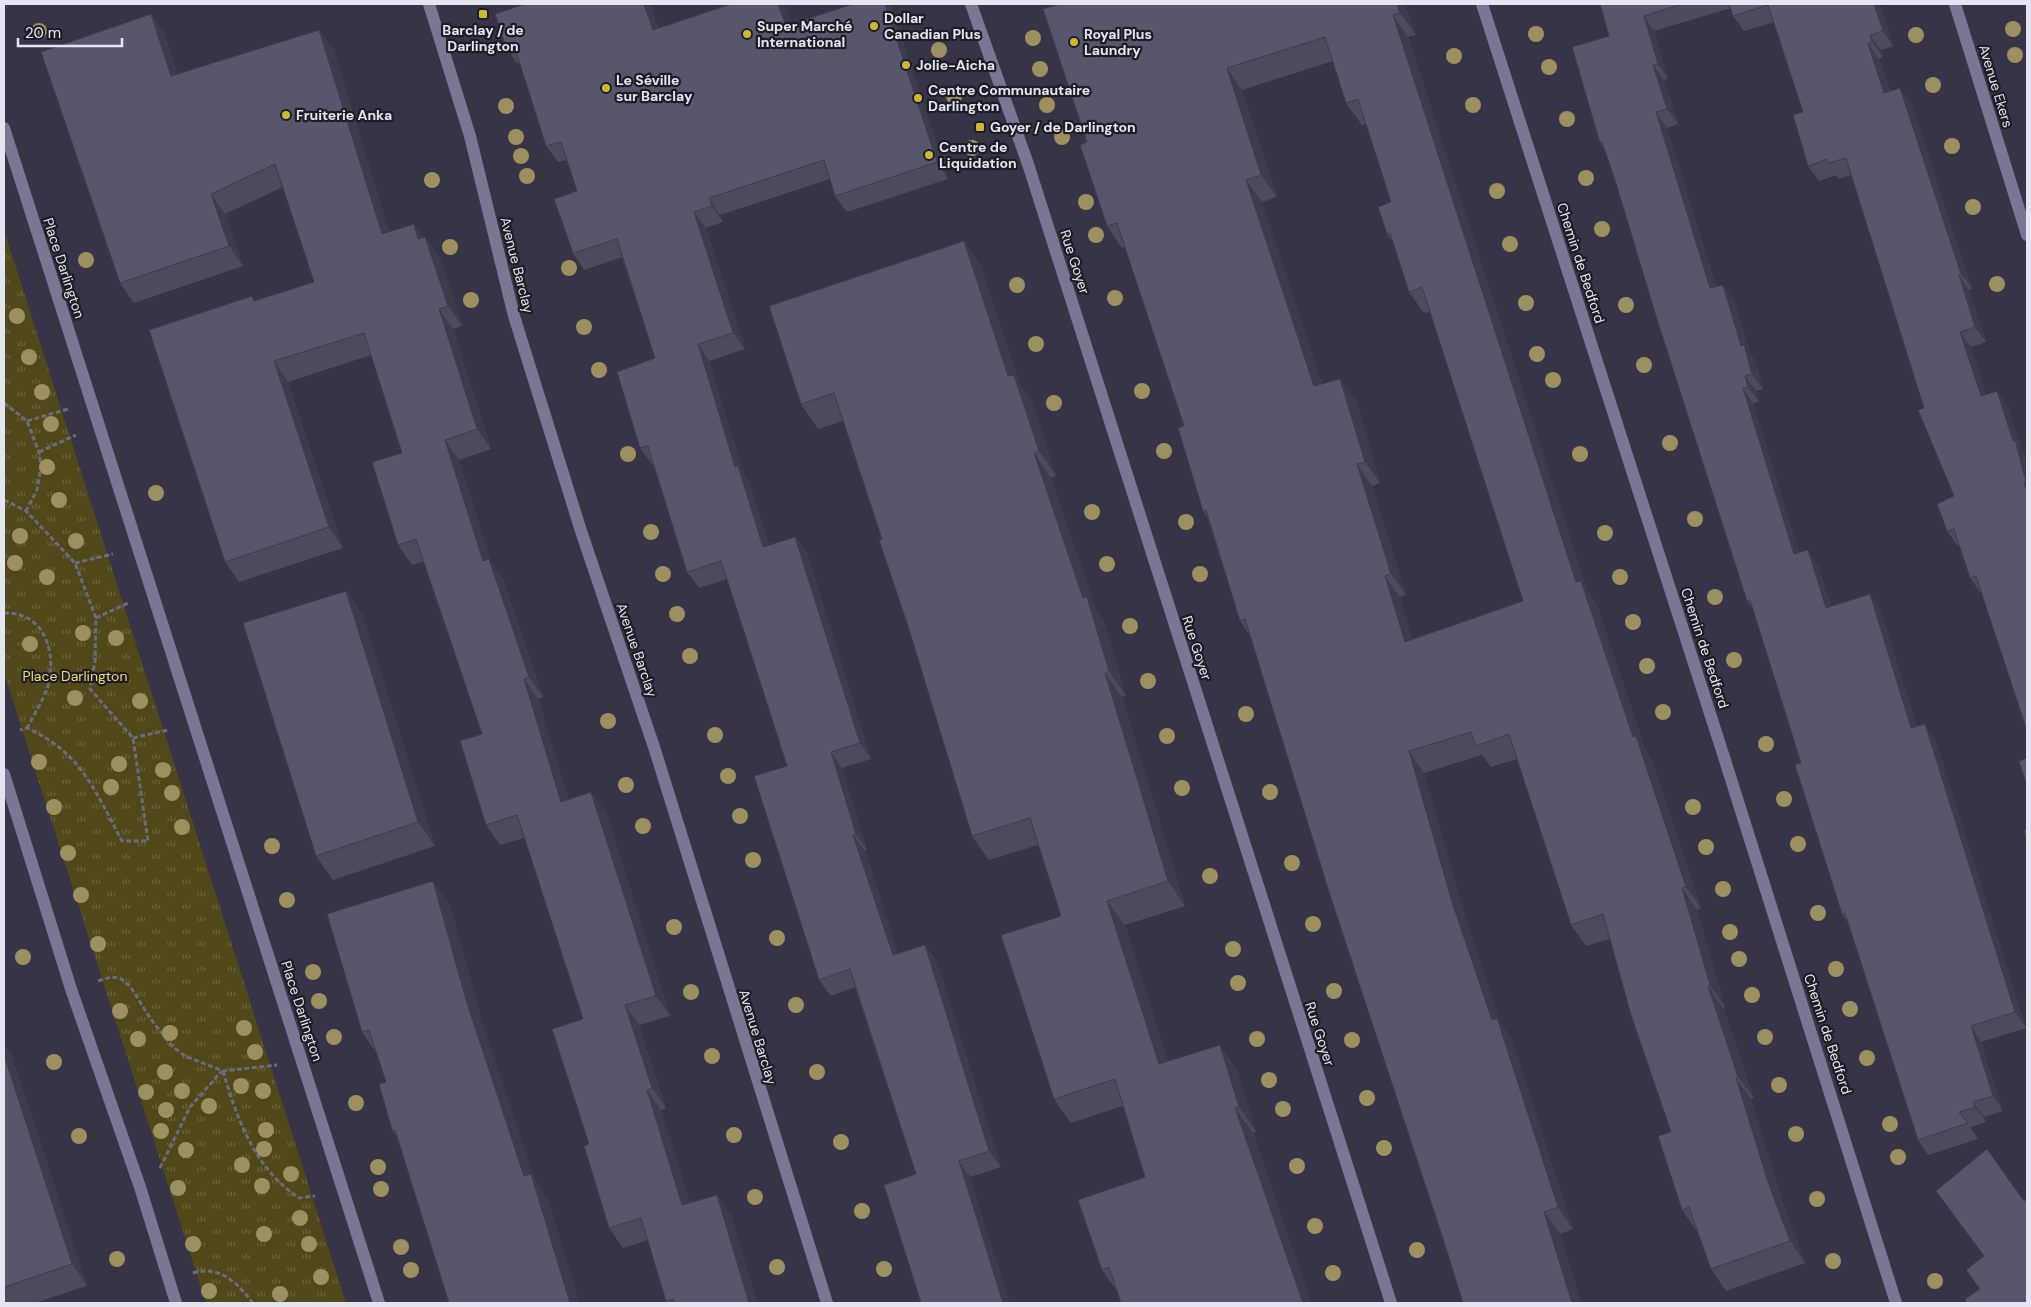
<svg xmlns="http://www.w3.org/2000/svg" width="2031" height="1307" font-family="'DM Sans',sans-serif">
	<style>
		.park { fill: url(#park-tufts) }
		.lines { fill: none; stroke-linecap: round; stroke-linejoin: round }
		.path { stroke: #6c6a7b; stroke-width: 3; stroke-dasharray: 5 2.5; stroke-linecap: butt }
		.minor { stroke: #7a7794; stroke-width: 12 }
		.tree { fill: #9d9060 }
		.wall { fill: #4c4a5d; fill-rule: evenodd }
		.shaded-wall { fill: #3e3c4c }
		.building { fill: #58566c; stroke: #3e3c4c; fill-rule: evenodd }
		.poi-dot { fill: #cfb837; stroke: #1e1d26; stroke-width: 2 }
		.labels { text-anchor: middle; stroke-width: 4.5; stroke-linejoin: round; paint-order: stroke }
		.poi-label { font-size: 14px; font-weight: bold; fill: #e5e4f1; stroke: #1e1d26; text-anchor: start }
		.street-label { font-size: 14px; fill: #e5e4f1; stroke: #1e1d26 }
		.park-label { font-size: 14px; fill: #f0dc73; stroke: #1e1d26 }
	</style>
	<defs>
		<pattern id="park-tufts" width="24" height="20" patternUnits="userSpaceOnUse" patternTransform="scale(1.25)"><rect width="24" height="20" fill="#51481a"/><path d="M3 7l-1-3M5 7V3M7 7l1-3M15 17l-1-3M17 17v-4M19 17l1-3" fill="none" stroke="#6a623c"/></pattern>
	</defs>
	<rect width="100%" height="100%" fill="#373448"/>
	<path class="park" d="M4,230L346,1303H206L4,673Z"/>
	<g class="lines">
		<g class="path">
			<path d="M4,403L27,421L39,452L41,467L37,490L26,511"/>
			<path d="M27,421L68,409"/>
			<path d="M39,452L76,435"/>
			<path d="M4,500L26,511L75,563L96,618L95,661L90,689L133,738L148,841H122C95,791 81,752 27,728L20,730"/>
			<path d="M75,563L113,554"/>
			<path d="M4,613C44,612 57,651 48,686C43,700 34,715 27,728"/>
			<path d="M96,618L128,603"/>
			<path d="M133,738L168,730"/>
			<path d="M98,981L111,977L120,978L130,986L150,1018L172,1046L185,1056L223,1071L277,1065"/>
			<path d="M223,1071C237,1119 255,1169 299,1198L315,1196"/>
			<path d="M160,1168L190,1107L222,1071"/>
			<path d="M193,1273C221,1265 237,1283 253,1303"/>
		</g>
		<g class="minor">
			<path d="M429,4L470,136L514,316L581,531L655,750L827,1303"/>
			<path d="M971,4L1028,164L1391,1303"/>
			<path d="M1482,4L1724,757L1896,1303"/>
			<path d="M1955,4L2027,235"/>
			<path d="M4,128L379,1303"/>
			<path d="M4,774L71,989L140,1187L176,1303"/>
		</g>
	</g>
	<g class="tree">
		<circle cx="2013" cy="29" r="8"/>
		<circle cx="39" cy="31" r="8"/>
		<circle cx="1536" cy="34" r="8"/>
		<circle cx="1916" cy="35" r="8"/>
		<circle cx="1033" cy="38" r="8"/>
		<circle cx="939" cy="50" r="8"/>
		<circle cx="2015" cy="55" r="8"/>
		<circle cx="1454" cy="56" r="8"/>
		<circle cx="1549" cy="67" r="8"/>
		<circle cx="1040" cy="69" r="8"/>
		<circle cx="1933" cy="85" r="8"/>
		<circle cx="954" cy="96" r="8"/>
		<circle cx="1047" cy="105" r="8"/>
		<circle cx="1473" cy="105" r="8"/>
		<circle cx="506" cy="106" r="8"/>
		<circle cx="1567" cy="119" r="8"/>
		<circle cx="516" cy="137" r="8"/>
		<circle cx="1062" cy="137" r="8"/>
		<circle cx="1952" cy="146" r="8"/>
		<circle cx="972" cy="148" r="8"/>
		<circle cx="521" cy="156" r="8"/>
		<circle cx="527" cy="176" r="8"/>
		<circle cx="1586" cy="178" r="8"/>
		<circle cx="432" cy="180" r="8"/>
		<circle cx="1497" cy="191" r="8"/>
		<circle cx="1086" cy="202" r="8"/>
		<circle cx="1973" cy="207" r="8"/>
		<circle cx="1602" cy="229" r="8"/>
		<circle cx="1096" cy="235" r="8"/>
		<circle cx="1510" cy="244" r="8"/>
		<circle cx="450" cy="247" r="8"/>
		<circle cx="86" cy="260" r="8"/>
		<circle cx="569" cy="268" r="8"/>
		<circle cx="1997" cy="284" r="8"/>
		<circle cx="1017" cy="285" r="8"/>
		<circle cx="1115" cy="298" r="8"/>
		<circle cx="471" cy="300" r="8"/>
		<circle cx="1526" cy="303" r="8"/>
		<circle cx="1626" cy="305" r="8"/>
		<circle cx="17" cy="316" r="8"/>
		<circle cx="584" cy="327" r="8"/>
		<circle cx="1036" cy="344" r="8"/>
		<circle cx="1537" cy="354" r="8"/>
		<circle cx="29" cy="357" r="8"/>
		<circle cx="1644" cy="365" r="8"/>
		<circle cx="599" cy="370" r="8"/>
		<circle cx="1553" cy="380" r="8"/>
		<circle cx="1142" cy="391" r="8"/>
		<circle cx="42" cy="392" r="8"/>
		<circle cx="1054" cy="403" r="8"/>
		<circle cx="51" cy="424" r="8"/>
		<circle cx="1670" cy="443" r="8"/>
		<circle cx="1164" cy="451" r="8"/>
		<circle cx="628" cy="454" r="8"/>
		<circle cx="1580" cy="454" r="8"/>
		<circle cx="47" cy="467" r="8"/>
		<circle cx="156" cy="493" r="8"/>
		<circle cx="59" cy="500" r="8"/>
		<circle cx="1092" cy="512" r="8"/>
		<circle cx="1695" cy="519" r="8"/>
		<circle cx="1186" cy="522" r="8"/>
		<circle cx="651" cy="532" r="8"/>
		<circle cx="1605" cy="533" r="8"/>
		<circle cx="20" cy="536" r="8"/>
		<circle cx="76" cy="541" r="8"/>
		<circle cx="15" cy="563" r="8"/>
		<circle cx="1107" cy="564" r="8"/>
		<circle cx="663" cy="574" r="8"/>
		<circle cx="1200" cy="574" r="8"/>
		<circle cx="47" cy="577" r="8"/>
		<circle cx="1620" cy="577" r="8"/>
		<circle cx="1715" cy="597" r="8"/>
		<circle cx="677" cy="614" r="8"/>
		<circle cx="1633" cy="622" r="8"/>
		<circle cx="1130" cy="626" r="8"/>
		<circle cx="83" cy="633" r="8"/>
		<circle cx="116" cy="638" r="8"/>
		<circle cx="30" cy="644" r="8"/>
		<circle cx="690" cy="656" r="8"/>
		<circle cx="1734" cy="660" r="8"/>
		<circle cx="1647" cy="666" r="8"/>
		<circle cx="1148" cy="681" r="8"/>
		<circle cx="75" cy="698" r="8"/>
		<circle cx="140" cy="701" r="8"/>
		<circle cx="1663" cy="712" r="8"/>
		<circle cx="1246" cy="714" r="8"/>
		<circle cx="608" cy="721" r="8"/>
		<circle cx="715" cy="735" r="8"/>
		<circle cx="1167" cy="736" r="8"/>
		<circle cx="1766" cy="744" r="8"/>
		<circle cx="39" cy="762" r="8"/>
		<circle cx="119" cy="764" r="8"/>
		<circle cx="163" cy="770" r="8"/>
		<circle cx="728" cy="776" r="8"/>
		<circle cx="626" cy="785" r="8"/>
		<circle cx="111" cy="787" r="8"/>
		<circle cx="1182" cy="788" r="8"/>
		<circle cx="1270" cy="792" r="8"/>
		<circle cx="172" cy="793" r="8"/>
		<circle cx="1784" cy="799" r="8"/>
		<circle cx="54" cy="807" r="8"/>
		<circle cx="1693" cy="807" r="8"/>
		<circle cx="740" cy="816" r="8"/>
		<circle cx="643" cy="826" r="8"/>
		<circle cx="182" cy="827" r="8"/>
		<circle cx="1798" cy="844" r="8"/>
		<circle cx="272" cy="846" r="8"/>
		<circle cx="1706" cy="847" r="8"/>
		<circle cx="68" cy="853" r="8"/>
		<circle cx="753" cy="860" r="8"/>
		<circle cx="1292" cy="863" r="8"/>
		<circle cx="1210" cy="876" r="8"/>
		<circle cx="1723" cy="889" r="8"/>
		<circle cx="81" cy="895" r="8"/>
		<circle cx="287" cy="900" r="8"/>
		<circle cx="1818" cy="913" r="8"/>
		<circle cx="1313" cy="924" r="8"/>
		<circle cx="674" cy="927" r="8"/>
		<circle cx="1730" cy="932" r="8"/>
		<circle cx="777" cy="938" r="8"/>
		<circle cx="98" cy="944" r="8"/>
		<circle cx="1233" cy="949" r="8"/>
		<circle cx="23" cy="957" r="8"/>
		<circle cx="1739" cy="959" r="8"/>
		<circle cx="1836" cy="969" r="8"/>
		<circle cx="313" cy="972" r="8"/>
		<circle cx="1238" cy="983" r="8"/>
		<circle cx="1334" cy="991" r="8"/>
		<circle cx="691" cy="992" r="8"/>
		<circle cx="1752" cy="995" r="8"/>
		<circle cx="319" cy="1001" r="8"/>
		<circle cx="796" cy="1005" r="8"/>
		<circle cx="1850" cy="1009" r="8"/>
		<circle cx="120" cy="1011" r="8"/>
		<circle cx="244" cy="1028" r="8"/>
		<circle cx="170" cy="1033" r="8"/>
		<circle cx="334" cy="1037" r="8"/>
		<circle cx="1765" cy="1037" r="8"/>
		<circle cx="138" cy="1039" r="8"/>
		<circle cx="1257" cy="1039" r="8"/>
		<circle cx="1352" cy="1040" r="8"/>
		<circle cx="255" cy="1052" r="8"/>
		<circle cx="712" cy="1056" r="8"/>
		<circle cx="1867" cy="1058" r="8"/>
		<circle cx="54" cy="1062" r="8"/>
		<circle cx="165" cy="1072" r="8"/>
		<circle cx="817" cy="1072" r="8"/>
		<circle cx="1269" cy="1080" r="8"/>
		<circle cx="1779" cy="1085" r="8"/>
		<circle cx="241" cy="1086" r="8"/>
		<circle cx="182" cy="1091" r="8"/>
		<circle cx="263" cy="1091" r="8"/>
		<circle cx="146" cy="1092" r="8"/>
		<circle cx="1367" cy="1098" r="8"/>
		<circle cx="356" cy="1103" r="8"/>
		<circle cx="209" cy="1106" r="8"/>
		<circle cx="1283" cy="1109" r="8"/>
		<circle cx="166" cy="1110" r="8"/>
		<circle cx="1890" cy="1124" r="8"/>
		<circle cx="266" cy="1130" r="8"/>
		<circle cx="161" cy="1131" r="8"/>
		<circle cx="1796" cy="1134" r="8"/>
		<circle cx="734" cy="1135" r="8"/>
		<circle cx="79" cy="1136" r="8"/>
		<circle cx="841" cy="1142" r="8"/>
		<circle cx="1384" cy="1148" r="8"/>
		<circle cx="264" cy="1149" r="8"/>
		<circle cx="186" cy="1150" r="8"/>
		<circle cx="1898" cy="1157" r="8"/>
		<circle cx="242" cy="1165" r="8"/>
		<circle cx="1297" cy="1166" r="8"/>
		<circle cx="378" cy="1167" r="8"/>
		<circle cx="291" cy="1174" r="8"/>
		<circle cx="262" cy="1186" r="8"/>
		<circle cx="178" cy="1188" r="8"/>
		<circle cx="381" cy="1189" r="8"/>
		<circle cx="755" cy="1197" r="8"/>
		<circle cx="1817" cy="1199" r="8"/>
		<circle cx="862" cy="1211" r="8"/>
		<circle cx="300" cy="1218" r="8"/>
		<circle cx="1315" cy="1226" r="8"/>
		<circle cx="264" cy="1234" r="8"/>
		<circle cx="193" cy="1244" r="8"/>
		<circle cx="309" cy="1244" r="8"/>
		<circle cx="401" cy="1247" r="8"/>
		<circle cx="1417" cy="1250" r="8"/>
		<circle cx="117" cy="1259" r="8"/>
		<circle cx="1833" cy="1261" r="8"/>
		<circle cx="777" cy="1267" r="8"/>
		<circle cx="884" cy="1269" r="8"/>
		<circle cx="411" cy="1270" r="8"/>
		<circle cx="1333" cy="1273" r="8"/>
		<circle cx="321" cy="1277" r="8"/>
		<circle cx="1935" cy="1281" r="8"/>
		<circle cx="209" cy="1291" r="8"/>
		<circle cx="280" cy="1294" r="8"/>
	</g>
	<g class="wall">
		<path d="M525,4H650L658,28L785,6L791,24L853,4H888L893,11L948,179L847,212L835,196L830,179L720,215L723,222L706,228L745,349L709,361L743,473L749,482L769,545L795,537L807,553L871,759L842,768L867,850L865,851L898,954L925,945L937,962L1001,1167L970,1177L916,1174L855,987L831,996L819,980L787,766L748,644L727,579L699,588L687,572L653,464H652L640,448L655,358L622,257L584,270L573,253L577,191L567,160L558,162L546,146L520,63H517L506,47Z"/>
		<path d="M1060,4H1405L1416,35L1408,37L1587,590L1596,603L1645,749L1651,758L1701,908L1697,910L1725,1007L1723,1008L1754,1098L1751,1099L1783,1203L1805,1263L1726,1291L1711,1269L1697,1231L1682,1210L1671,1132L1610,939L1586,946L1571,925L1517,759L1491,767L1482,755L1424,773L1467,924L1501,1024L1512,1040L1573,1229L1560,1234L1581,1303H1463L1445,1245L1251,637L1240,621L1208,519L1203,511L1184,426L1125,247L1122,248L1107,226L1087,142ZM1333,61L1346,103L1362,125L1366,124L1391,202L1387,234L1393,242L1409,292L1424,313L1430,312L1523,601L1412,639L1400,597L1406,595L1372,486L1380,483L1356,400L1322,384L1262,202L1277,197L1242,90Z"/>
		<path d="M1600,4H1880L1893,46L1881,50L1883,57L1879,59L1890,91L1911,103L1972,289L1969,290L1986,342L1971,347L1986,394L2008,406L2021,449L2026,456L2027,461V731L1982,593H1981L1970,578L1959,546H1958L1947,531L1954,496L1924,408L1851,175L1839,179L1836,175L1819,181L1808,166L1803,112L1774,22L1744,31L1733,16L1731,8L1654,31L1668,79L1664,80L1678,124L1667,128L1716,287L1734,300L1750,353L1755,361L1763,389L1756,391L1759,402L1753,403L1799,553L1818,566L1831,606L1880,609L1917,727L1935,739L2026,1028L1981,1042L2003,1111L1984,1117L1986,1122L1970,1127L1978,1139L1928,1155L1918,1140L1848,923L1842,914L1801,763L1753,609L1747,601L1605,149L1600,143L1609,36Z"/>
		<path d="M151,14L165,35L178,74L319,30L334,50L389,232L423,237H425L440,257L462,326L453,329L491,449L459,460L491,562L503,579L543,697L538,699L568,799L606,812L670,1016L639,1025L666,1108L661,1110L690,1203L731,1215L757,1303H668L666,1301L648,1240L623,1248L609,1228L589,1144L583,1019L525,838L500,845L486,825L482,734L424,561L412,565L398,545L402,453L371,355L288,382L343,548L239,582L225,562L252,296L255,301L314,282L283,187L225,214L243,266L134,303L120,283Z"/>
		<path d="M964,241L981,266L1019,383L1031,399L1056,476L1051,478L1096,610L1104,622L1126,696L1122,697L1185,906L1125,925L1168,1062L1220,1045L1237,1070L1256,1132L1253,1133L1311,1303H1121L1117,1291L1102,1270L1145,1177L1123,1106L1071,1123L1054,1099L1061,916L1038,845L989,860L972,836L882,539L843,421L818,429L801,404Z"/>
		<path d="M346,591L363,616L435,846L333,880L316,856Z"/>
		<path d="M450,905L483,1025L534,1178L548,1199L397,1137L392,1130L386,1082L377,1054L362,1032Z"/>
		<path d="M4,1044L12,1056L87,1286L34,1303H4Z"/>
	</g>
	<g class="shaded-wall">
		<path d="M644,4H650L664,46L653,30Z"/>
		<path d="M778,4H783L785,6L797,42L786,26Z"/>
		<path d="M885,4H888L893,11L948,179L937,162Z"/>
		<path d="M1397,4H1405L1416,35L1400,13Z"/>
		<path d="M1874,4H1880L1893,46L1883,31Z"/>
		<path d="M151,14L165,35L186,96L171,76Z"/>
		<path d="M1393,15L1408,37L1587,590L1596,603L1645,749L1651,758L1701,908L1686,887L1633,737L1576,582Z"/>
		<path d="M1644,16L1654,31L1668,79L1658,64Z"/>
		<path d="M319,30L334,50L396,255L382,234Z"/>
		<path d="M1870,35L1881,50L1883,57L1872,42Z"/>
		<path d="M1868,44L1879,59L1895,108L1884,93Z"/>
		<path d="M1653,65L1664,80L1678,124L1667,109Z"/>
		<path d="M1227,68L1242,90L1277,197L1261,175Z"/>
		<path d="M1900,88L1911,103L1972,289L1961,274Z"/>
		<path d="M1656,112L1667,128L1721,304L1710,288Z"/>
		<path d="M1246,180L1262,202L1330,408L1314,386Z"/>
		<path d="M211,194L225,214L243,266L229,246Z"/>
		<path d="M709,198L720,215L723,222L712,206Z"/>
		<path d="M694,212L706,228L745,349L733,333Z"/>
		<path d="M414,224L428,244L425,237L440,257L462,326L448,306L418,239Z"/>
		<path d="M964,241L981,266L1019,383L1031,399L1056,476L1039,451L1008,376Z"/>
		<path d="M1959,275L1969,290L1986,342L1975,327Z"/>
		<path d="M1723,285L1734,300L1750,353L1755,361L1763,389L1752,374L1741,346Z"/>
		<path d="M439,309L453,329L491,449L477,429Z"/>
		<path d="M1960,332L1971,347L1992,411L1981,396Z"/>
		<path d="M698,344L709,361L743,473L749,482L775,563L763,547L735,467Z"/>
		<path d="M274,361L288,382L343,548L329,527Z"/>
		<path d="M1745,376L1756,391L1759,402L1748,387Z"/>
		<path d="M1340,379L1356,400L1380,483L1365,462Z"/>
		<path d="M1743,388L1753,403L1805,570L1794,554Z"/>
		<path d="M1997,391L2008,406L2021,449L2026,456L2027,461V483Z"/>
		<path d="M445,440L459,460L491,562L503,579L543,697L529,677L483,561Z"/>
		<path d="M1034,453L1051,478L1096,610L1104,622L1126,696L1109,671L1083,598Z"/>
		<path d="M1357,464L1372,486L1406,595L1391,574Z"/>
		<path d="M795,537L807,553L871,759L860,743Z"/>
		<path d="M1808,550L1818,566L1836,623L1826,608Z"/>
		<path d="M1385,576L1400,597L1420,663L1405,642Z"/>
		<path d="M346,591L363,616L435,846L418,822Z"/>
		<path d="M1870,594L1880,609L1922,744L1911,728Z"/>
		<path d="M1105,673L1122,697L1185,906L1168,881Z"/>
		<path d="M524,679L538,699L575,822L561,802Z"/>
		<path d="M1925,724L1935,739L2026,1028L2015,1012Z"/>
		<path d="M1409,751L1424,773L1467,924L1501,1024L1512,1040L1573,1229L1558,1207L1492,1020L1452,902Z"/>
		<path d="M831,752L842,768L867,850L856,834Z"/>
		<path d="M591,792L606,812L670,1016L656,996Z"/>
		<path d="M853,835L865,851L904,971L893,955Z"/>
		<path d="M433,881L450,905L483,1025L534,1178L548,1199L580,1303H570L524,1176L466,1000Z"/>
		<path d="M1682,888L1697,910L1725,1007L1710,985Z"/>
		<path d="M1107,901L1125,925L1177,1089L1159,1064Z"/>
		<path d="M925,945L937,962L1001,1167L989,1151Z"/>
		<path d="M1708,986L1723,1008L1754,1098L1738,1077Z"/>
		<path d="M625,1005L639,1025L666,1108L652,1088Z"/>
		<path d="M1971,1026L1981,1042L2003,1111L1993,1096Z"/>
		<path d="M4,1044L12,1056L87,1286L72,1264L4,1055Z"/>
		<path d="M1220,1045L1237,1070L1256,1132L1239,1107Z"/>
		<path d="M1736,1078L1751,1099L1783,1203L1805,1263L1790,1241L1768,1182Z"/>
		<path d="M647,1090L661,1110L697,1225L682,1205Z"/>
		<path d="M1973,1102L1984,1117L1986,1122L1975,1107Z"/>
		<path d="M1235,1108L1253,1133L1311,1303H1303Z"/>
		<path d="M959,1161L970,1177L1010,1303H1003Z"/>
		<path d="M717,1195L731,1215L757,1303H749Z"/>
		<path d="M1544,1212L1560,1234L1581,1303H1572Z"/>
	</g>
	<g class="building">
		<path d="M525,4H644L653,30L731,4H778L786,26L853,4H885L937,162L835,196L824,160L709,198L712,206L694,212L733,333L698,344L735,467L738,466L763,547L795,537L860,743L831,752L856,834L853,835L893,955L925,945L989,1151L959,1161L1003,1303H921L884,1185L916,1174L850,969L819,980L754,776L787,766L748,644L721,561L687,572L648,446L640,448L617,372L655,358L617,239L573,253L554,199L577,191L561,142L546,146L514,45L506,47L495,14Z"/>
		<path d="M1060,4H1397L1400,13L1393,15L1576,582L1581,581L1633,737L1636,736L1686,887L1682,888L1710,985L1708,986L1738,1077L1736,1078L1768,1182L1790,1241L1711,1269L1689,1207L1682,1210L1658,1136L1671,1132L1631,1015L1603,914L1571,925L1509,734L1476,746L1471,732L1409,751L1452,902L1492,1020L1497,1018L1558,1207L1544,1212L1572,1303H1463L1445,1245L1329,892L1245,619L1240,621L1206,510L1203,511L1178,428L1184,426L1117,223L1107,226L1080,145L1087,142L1043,9ZM1325,37L1346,103L1358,99L1391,202L1378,207L1387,234L1390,233L1409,292L1422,287L1523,601L1405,642L1385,576L1391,574L1357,464L1365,462L1340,379L1314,386L1246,180L1261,175L1227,68Z"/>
		<path d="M1600,4H1682L1644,16L1658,64L1653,65L1667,109L1656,112L1710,288L1723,285L1741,346L1744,345L1752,374L1745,376L1748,387L1743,388L1794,554L1808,550L1826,608L1870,594L1911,728L1925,724L2015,1012L1971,1026L1993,1096L1973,1102L1975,1107L1959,1112L1968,1123L1918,1140L1845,913L1842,914L1795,765L1801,763L1750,600L1747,601L1655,313L1615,180L1602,142L1600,143L1572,47L1609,36Z"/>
		<path d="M1729,4H1874L1883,31L1870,35L1872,42L1868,44L1884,93L1900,88L1961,274L1959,275L1975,327L1960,332L1981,396L1997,391L2013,441L2015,440L2026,482H2024L2027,492V731L1976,576L1970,578L1954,529L1947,531L1937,504L1954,496L1918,410L1924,408L1846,158L1828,163L1827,159L1808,166L1793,115L1803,112L1768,5L1733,16Z"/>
		<path d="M151,14L171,76L319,30L382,234L414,224L418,239L425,237L448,306L439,309L477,429L445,440L483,561L489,559L529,677L524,679L561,802L591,792L656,996L625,1005L652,1088L647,1090L682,1205L717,1195L749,1303H675L673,1299L666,1301L641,1218L609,1228L584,1146L589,1144L552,1029L583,1019L517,815L486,825L460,741L482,734L416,539L398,545L372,462L402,453L364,333L274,361L329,527L225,562L149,330L252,296L254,301L314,282L275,164L211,194L229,246L120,283L41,52Z"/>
		<path d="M964,241L1008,376L1014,375L1039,451L1034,453L1083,598L1087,597L1109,671L1105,673L1168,881L1107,901L1127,964L1159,1064L1220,1045L1239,1107L1235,1108L1303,1303H1121L1109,1267L1102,1270L1078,1200L1145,1177L1115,1079L1054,1099L1001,935L1061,916L1030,818L972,836L908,626L879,540L882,539L834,393L801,404L769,306Z"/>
		<path d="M346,591L418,822L316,856L243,623Z"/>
		<path d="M2027,758V786L2019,761Z"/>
		<path d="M2027,829V841L2024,830Z"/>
		<path d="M433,881L466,1000L524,1176L531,1174L570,1303H449L395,1130H392L379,1084L386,1082L369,1030L362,1032L327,914Z"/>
		<path d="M4,1055L72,1264L4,1287Z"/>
		<path d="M1987,1149L2024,1201L2027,1199V1303H1966L1965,1299L1980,1289L1966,1270L1984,1256L1936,1191Z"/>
	</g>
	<g class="poi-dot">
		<rect x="478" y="9" width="10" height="10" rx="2.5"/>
		<circle cx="874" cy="26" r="5"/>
		<circle cx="747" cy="34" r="5"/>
		<circle cx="1074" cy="42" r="5"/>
		<circle cx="906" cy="65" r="5"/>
		<circle cx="606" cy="88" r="5"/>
		<circle cx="918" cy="98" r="5"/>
		<circle cx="286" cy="115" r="5"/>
		<rect x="975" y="122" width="10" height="10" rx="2.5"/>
		<circle cx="929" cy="155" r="5"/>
	</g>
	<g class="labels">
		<g class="poi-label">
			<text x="884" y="23">Dollar<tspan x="884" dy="16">Canadian Plus</tspan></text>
			<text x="757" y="31">Super Marché<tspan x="757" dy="16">International</tspan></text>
			<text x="483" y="35" text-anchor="middle">Barclay / de<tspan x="483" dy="16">Darlington</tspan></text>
			<text x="1084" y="39">Royal Plus<tspan x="1084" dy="16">Laundry</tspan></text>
			<text x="916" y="70">Jolie-Aicha</text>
			<text x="616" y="85">Le Séville<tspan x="616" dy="16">sur Barclay</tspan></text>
			<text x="928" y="95">Centre Communautaire<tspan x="928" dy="16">Darlington</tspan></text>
			<text x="296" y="120">Fruiterie Anka</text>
			<text x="990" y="132">Goyer / de Darlington</text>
			<text x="939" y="152">Centre de<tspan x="939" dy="16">Liquidation</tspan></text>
		</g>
		<g class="street-label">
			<text transform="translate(1996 86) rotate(73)" y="5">Avenue Ekers</text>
			<text transform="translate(1075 262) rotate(72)" y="5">Rue Goyer</text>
			<text transform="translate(1581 263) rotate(72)" y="5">Chemin de Bedford</text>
			<text transform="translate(517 265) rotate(76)" y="5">Avenue Barclay</text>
			<text transform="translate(64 268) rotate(72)" y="5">Place Darlington</text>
			<text transform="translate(1197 648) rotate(72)" y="5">Rue Goyer</text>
			<text transform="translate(1705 648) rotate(72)" y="5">Chemin de Bedford</text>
			<text transform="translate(637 650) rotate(71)" y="5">Avenue Barclay</text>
			<text transform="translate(302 1011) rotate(72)" y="5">Place Darlington</text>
			<text transform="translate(1320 1034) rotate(72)" y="5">Rue Goyer</text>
			<text transform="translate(1828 1034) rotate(72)" y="5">Chemin de Bedford</text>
			<text transform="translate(758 1037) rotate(73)" y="5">Avenue Barclay</text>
		</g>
		<g class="park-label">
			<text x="75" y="681">Place Darlington</text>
		</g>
	</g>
	<rect width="2031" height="1307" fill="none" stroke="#e5e4f1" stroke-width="10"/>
	<path d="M18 38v8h104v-8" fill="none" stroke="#e5e4f1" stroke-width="2.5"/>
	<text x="25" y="38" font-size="15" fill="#e5e4f1" stroke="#1e1d26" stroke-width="4" paint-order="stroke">20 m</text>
</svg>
